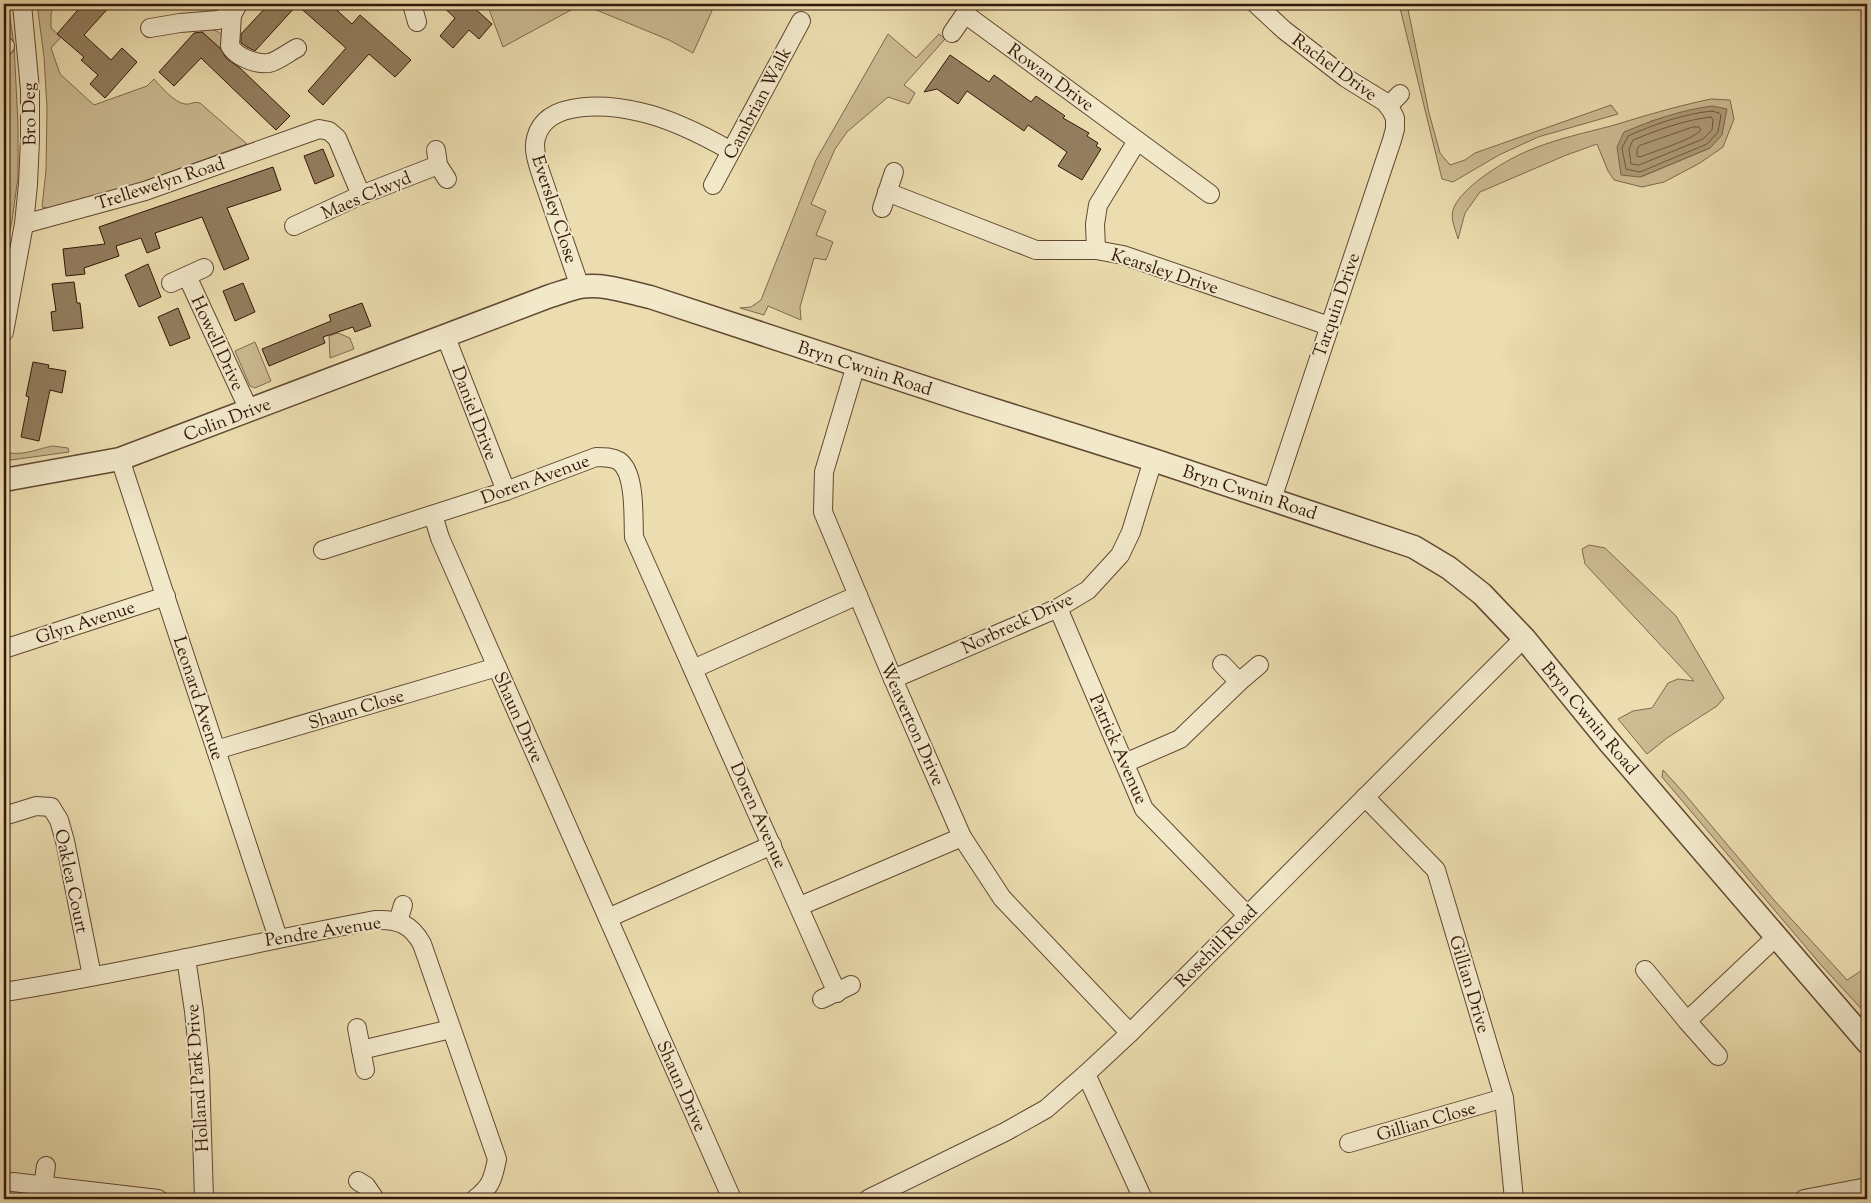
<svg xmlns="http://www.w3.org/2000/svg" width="1871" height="1203" font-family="'Sorts Mill Goudy',serif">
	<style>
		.green { fill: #ccbb93; stroke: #80694e; fill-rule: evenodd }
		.water { fill: #ad9a77; stroke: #7d664b }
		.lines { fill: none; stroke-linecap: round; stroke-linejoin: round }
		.shore { stroke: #705840; stroke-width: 1 }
		.building { fill: #937e5f; stroke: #341709 }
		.minor-casing { stroke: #624832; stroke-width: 20 }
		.tertiary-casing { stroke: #624832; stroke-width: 25 }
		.minor { stroke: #f2e9cb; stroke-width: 18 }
		.tertiary { stroke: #f2e9cb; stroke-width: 22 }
		.labels { text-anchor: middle; stroke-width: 4; stroke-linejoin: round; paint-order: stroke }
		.street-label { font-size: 18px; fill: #341709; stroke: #f2e9cb }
	</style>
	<rect width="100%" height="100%" fill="#ebddaf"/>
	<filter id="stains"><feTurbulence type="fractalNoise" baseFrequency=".004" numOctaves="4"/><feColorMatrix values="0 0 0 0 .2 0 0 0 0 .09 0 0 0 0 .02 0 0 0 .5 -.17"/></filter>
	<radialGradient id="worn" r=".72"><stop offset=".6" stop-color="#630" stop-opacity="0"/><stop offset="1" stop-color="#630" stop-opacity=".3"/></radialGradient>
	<g class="green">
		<path d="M4,4H8L14,45L18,124V177L12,221L4,258Z"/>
		<path d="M37,4H54L51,14V28L61,37L51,48L60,74L94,105L147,86L154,79C160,86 175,103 185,104C190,105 194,101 200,103L247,144L109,194L53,209L42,207L46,170L47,108L44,57Z"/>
		<path d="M487,4H582L503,47Z"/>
		<path d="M602,4H715L693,53L669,40L594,9Z"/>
		<path d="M1399,4H1407L1429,113L1440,153L1450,165L1465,160L1475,153L1611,105L1618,114L1538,137L1499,155L1453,182L1442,179Z"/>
		<path d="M198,28C223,29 223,33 227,56Z"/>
		<path d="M888,34L916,58L939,34L945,39L904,85L915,93L909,104L888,97L847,132L835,149L811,204L826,211L816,235L833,242L826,260L814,258L800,307L801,320L768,306L764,315L740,308L751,307L761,300L816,160Z"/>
		<path d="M1711,99L1730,100L1734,119L1723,147L1700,163L1664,182L1642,187L1614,180L1608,171L1597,144L1564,156L1480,192L1465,213L1458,239C1456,231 1450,219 1453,210C1460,187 1509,158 1530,150C1556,139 1584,133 1611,126C1644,116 1677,106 1711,99ZM1666,117L1710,148L1641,177L1651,121Z"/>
		<path d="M338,333L350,338L354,349L330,358L329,336Z"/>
		<path d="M255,342L271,381L255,388L250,386L235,351Z"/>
		<path d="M53,446L68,448L69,452L11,460L4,458V451C19,458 39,448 53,446Z"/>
		<path d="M1589,545L1605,548L1676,616L1724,698L1717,706L1667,738L1647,754L1618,719L1633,711L1652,708L1668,683L1678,679L1694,681L1585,564L1582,549Z"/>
		<path d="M1663,770L1683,792L1773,899L1847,980L1867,967V1015L1821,965L1662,777Z"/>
	</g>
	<path class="water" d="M1712,106L1727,109L1722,135L1710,148L1640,177L1621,175L1617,147L1624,132C1653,120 1681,110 1712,106Z"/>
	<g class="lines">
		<g class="shore">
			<path d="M1712,111L1719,113L1721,115L1718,132L1707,144L1640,172L1626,169L1622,148L1628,136C1655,124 1683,114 1712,111Z"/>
			<path d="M1711,117L1713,120L1712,130L1703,139L1639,165L1631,164L1629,149L1633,140C1658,130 1684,120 1711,117Z"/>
			<path d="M1693,127H1699L1701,130C1692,140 1655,151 1640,157L1637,156V150L1639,146Z"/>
		</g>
	</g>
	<g class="building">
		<path d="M83,4H112L84,35L111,60L122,48L137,62L105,98L90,84L98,75L81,60L84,57L57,34Z"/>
		<path d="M269,4H330L352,24L360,15L411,60L395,77L369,54L323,105L308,91L346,48L297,5L255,51L247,47L241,43V34Z"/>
		<path d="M440,4H470L492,24L479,39L469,30L453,48L440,36L455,18Z"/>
		<path d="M202,32L220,48L226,58L240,68L290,116L276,130L201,58L174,86L159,72L194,33Z"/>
		<path d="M950,55L989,82L994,75L1031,102L1036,96L1065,116L1063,118L1089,133L1087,136L1098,143L1096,146L1101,149L1082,180L1058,166L1067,152L1028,125L1024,131L967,91L958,104L937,89L924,92Z"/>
		<path d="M323,149L334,176L315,184L304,156Z"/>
		<path d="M273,167L281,190L227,208L249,259L224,270L202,217L155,233L160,248L147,253L141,238L116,246L119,256L84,268L85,274L66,276L63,249L105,244L99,227Z"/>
		<path d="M148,264L161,297L139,307L125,275Z"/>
		<path d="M74,282L77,303H80L83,328L53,331L51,312L56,311L52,284Z"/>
		<path d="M243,283L255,312L235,321L223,291Z"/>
		<path d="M362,303L371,326L355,332L353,327L323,337L325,343L269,366L262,349L331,321L329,315Z"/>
		<path d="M178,308L190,338L170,346L158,317Z"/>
		<path d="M33,362L49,365L48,368L66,371L62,393L50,390L39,441L21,437L29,397L26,396Z"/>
	</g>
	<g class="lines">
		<g class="minor-casing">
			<g id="minor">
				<path d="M238,4L232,15L230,46C236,57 257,65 269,63C278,61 289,52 297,48"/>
				<path d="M412,4L417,22"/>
				<path d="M1256,4L1284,30L1346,78L1385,102L1391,110L1395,118V129L1392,140L1272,499"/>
				<path d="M965,14L1210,194"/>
				<path d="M150,28L180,23L218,20L232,15"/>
				<path d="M952,33L965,14L969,4"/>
				<path d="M4,46H5"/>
				<path d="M1388,106L1400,94"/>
				<path d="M436,150L438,165L447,179"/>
				<path d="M713,185L801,21"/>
				<path d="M887,192L1036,250H1096L1123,255L1329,326"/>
				<path d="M882,208L894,172"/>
				<path d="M24,224L145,191L319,129L329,131L337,138L361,195"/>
				<path d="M294,226L361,195L438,165"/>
				<path d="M1096,250L1095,224L1098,205L1137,141"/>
				<path d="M187,276L249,410"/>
				<path d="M171,283L204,268"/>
				<path d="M580,287L540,171C537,161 533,149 536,138C546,98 611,105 640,112C672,119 703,135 731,151"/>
				<path d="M4,332L24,224L28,184L30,139V90L22,4"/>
				<path d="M445,335L506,491"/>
				<path d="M856,365L824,472L823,512L893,679L962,837L1002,898L1130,1033"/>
				<path d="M120,459L278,938"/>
				<path d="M433,515L440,538L732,1199"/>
				<path d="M323,550L506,491L596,457C604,457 612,457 619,461C636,473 633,518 634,537L837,993"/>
				<path d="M1058,608L1144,809L1247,915"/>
				<path d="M4,649L166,596"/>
				<path d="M1222,664L1239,682"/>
				<path d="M693,669L858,595"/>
				<path d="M893,679L1058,608L1088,590L1120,555L1131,532L1153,460"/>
				<path d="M216,750L497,667"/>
				<path d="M1125,763L1180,739L1239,682L1259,665"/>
				<path d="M1365,797L1436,870L1504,1098L1514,1199"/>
				<path d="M4,816L36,806L51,807L59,820L65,841L92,976"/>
				<path d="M800,906L962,837"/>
				<path d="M608,918L772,845"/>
				<path d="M398,922L403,905"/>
				<path d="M186,958L194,1011L200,1070L204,1199"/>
				<path d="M1645,970L1687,1021L1776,937"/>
				<path d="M4,992C128,973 251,943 375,920C398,919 411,924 422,944L497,1159C493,1179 491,1187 475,1199"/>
				<path d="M822,999L851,985"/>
				<path d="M1687,1021L1718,1056"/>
				<path d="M357,1028L365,1070"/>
				<path d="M361,1050L451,1029"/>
				<path d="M1086,1074L1143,1199"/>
				<path d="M1349,1143L1504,1098"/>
				<path d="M358,1181L366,1186L375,1199"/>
				<path d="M13,1182L158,1199"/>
				<path d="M43,1186L46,1166"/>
				<path d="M868,1199L1005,1132L1046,1109L1086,1074L1130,1033L1524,638"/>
				<path d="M1804,1199L1867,1187"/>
			</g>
		</g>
		<g class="tertiary-casing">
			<path id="tertiary" d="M4,480L120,459L550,296C560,293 570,289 580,287C603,283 628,292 650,297L969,402L1153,460L1414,547L1449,568L1482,594L1524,638L1609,742L1867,1042"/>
		</g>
		<use href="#minor" class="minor"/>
		<use href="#tertiary" class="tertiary"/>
	</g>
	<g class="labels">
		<g class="street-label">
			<text transform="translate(1335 67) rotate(36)" y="6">Rachel Drive</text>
			<text transform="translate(1051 77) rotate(36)" y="6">Rowan Drive</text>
			<text transform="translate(757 103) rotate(-62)" y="6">Cambrian Walk</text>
			<text transform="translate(29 114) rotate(-91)" y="6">Bro Deg</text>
			<text transform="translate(160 183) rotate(-18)" y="6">Trellewelyn Road</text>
			<text transform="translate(366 195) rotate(-23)" y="6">Maes Clwyd</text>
			<text transform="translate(555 209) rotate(72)" y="6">Eversley Close</text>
			<text transform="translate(1165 271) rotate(18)" y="6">Kearsley Drive</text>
			<text transform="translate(1336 305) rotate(-71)" y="6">Tarquin Drive</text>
			<text transform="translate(218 343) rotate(65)" y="6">Howell Drive</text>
			<text transform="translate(865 368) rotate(18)" y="6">Bryn Cwnin Road</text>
			<text transform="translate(475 413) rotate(69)" y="6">Daniel Drive</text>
			<text transform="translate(227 419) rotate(-21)" y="6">Colin Drive</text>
			<text transform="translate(535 479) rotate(-20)" y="6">Doren Avenue</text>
			<text transform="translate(1250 492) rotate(18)" y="6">Bryn Cwnin Road</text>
			<text transform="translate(85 622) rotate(-18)" y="6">Glyn Avenue</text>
			<text transform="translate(1017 623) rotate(-25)" y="6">Norbreck Drive</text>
			<text transform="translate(199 698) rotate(72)" y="6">Leonard Avenue</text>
			<text transform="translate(356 709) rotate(-17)" y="6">Shaun Close</text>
			<text transform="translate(519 717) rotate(66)" y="6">Shaun Drive</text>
			<text transform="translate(1590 718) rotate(50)" y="6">Bryn Cwnin Road</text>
			<text transform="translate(913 724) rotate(66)" y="6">Weaverton Drive</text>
			<text transform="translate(1119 749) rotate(66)" y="6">Patrick Avenue</text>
			<text transform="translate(759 815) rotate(66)" y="6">Doren Avenue</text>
			<text transform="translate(72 881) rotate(78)" y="6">Oaklea Court</text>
			<text transform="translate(323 931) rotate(-9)" y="6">Pendre Avenue</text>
			<text transform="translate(1216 946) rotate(-45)" y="6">Rosehill Road</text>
			<text transform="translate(1470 984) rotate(73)" y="6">Gillian Drive</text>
			<text transform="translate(197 1078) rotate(-94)" y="6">Holland Park Drive</text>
			<text transform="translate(682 1086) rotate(66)" y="6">Shaun Drive</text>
			<text transform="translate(1426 1121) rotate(-16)" y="6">Gillian Close</text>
		</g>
	</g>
	<rect width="1871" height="1203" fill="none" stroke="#ebddaf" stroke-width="20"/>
	<rect x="5" y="5" width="1861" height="1193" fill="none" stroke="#341709" stroke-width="2.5"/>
	<rect x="10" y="10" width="1851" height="1183" fill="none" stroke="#341709"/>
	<rect width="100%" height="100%" filter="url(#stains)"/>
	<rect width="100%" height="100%" fill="url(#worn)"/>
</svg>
